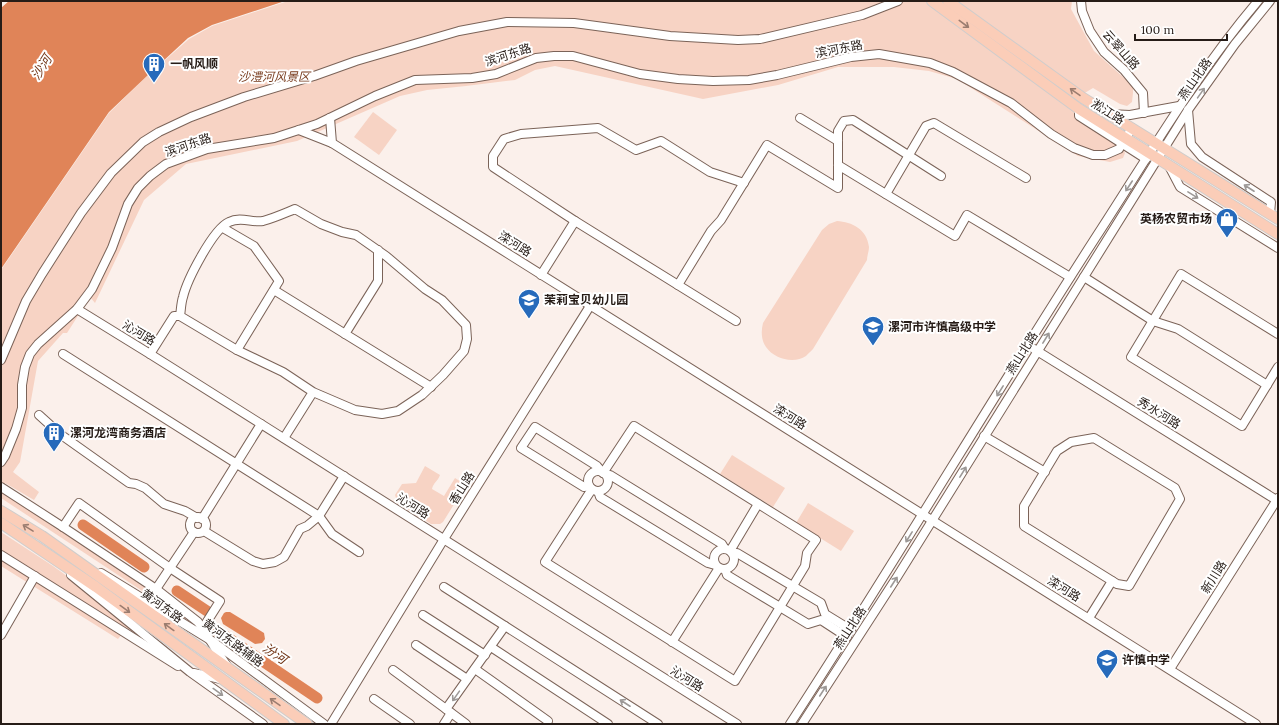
<svg xmlns="http://www.w3.org/2000/svg" width="1279" height="725" font-family="Lora,'Noto Sans SC',serif">
	<style>
		.green { fill: #f7d3c4 }
		.water { fill: #e08458 }
		.lines { fill: none; stroke-linecap: round; stroke-linejoin: round }
		.river { stroke: #e08458; stroke-width: 11 }
		.minor-casing { stroke: #7b6358; stroke-width: 10 }
		.major-casing { stroke: #cfcdcc; stroke-width: 12 }
		.minor { stroke: #fff; stroke-width: 8 }
		.major { stroke: #fbcdb8; stroke-width: 10 }
		.oneway { stroke: #9b7d70 }
		.oneway2 { stroke: #9d9997 }
		.labels { text-anchor: middle; stroke-width: 4; stroke-linejoin: round; paint-order: stroke }
		.street-label { font-size: 12px; fill: #261c17; stroke: #fff }
		.poi-label { font-size: 12px; font-weight: bold; fill: #261c17; stroke: #fff; text-anchor: start }
		.park-label { font-size: 12px; font-style: italic; fill: #783b1d; stroke: #fff }
		.water-label { font-size: 13px; font-style: italic; fill: #723617; stroke: #fff }
	</style>
	<rect width="100%" height="100%" fill="#fbf0eb"/>
	<g class="green">
		<path d="M288,1H1072L1071,9L1094,51L1133,86V93L1132,102L1127,106L1120,104L1093,88L1083,94L1070,108L1117,137L1125,153L1123,158L1110,162L1078,156L957,79L929,71L894,67H838L778,85L703,99L555,66L535,70L515,80L466,86L427,90L400,96L297,141L186,164L144,200L95,303L90,297L67,333H63L38,361L20,462L13,472L39,492L34,500L5,483L1,487V270L109,113L148,75L189,39L212,26Z"/>
		<path d="M373,112L397,130L379,155L354,137Z"/>
		<path d="M837,221C852,222 867,229 869,247C869,251 867,256 867,260L813,349C811,351 808,354 806,356C794,364 774,359 766,347C761,340 761,331 763,323L822,230L829,224Z"/>
		<path d="M732,455L785,488L773,507L720,474Z"/>
		<path d="M425,466L440,475C438,481 433,483 432,489L444,496L455,478L466,485L443,522L440,524H431L395,501L396,498L395,495L402,484L416,483Z"/>
		<path d="M1,491C67,533 132,577 194,623V625L1,498Z"/>
		<path d="M808,503L854,531L841,551L796,523Z"/>
		<path d="M1,532L53,566L89,592L170,659L1,550Z"/>
		<path d="M1,557L122,634L118,639L1,566Z"/>
	</g>
	<g class="water">
		<path d="M9,1H285L212,25L188,38L148,75L109,112L1,269V8Z"/>
		<path d="M226,612H230L264,633L265,639L262,643L255,644L223,624L221,618L224,613Z"/>
	</g>
	<g class="lines">
		<g class="river">
			<path d="M83,525L144,567"/>
			<path d="M177,591L207,611"/>
			<path d="M218,631L317,698"/>
		</g>
		<g class="minor-casing">
			<g id="minor">
				<path d="M1081,1L1082,11L1090,31L1104,52L1124,70L1143,93L1144,113"/>
				<path d="M1079,109V116L1146,159"/>
				<path d="M1188,110L1191,144L1202,157L1271,202L1270,214"/>
				<path d="M1109,114L1130,115L1179,106"/>
				<path d="M330,118L332,143L1256,724"/>
				<path d="M800,118L838,141"/>
				<path d="M299,130L332,143"/>
				<path d="M838,165L955,236L967,215L1070,277"/>
				<path d="M1169,166L1180,187L1278,248"/>
				<path d="M886,194L926,126L934,123L1026,178"/>
				<path d="M575,221L493,167V156L504,139L521,134L598,128L636,150L661,141L710,172L744,183"/>
				<path d="M223,228L254,246L279,281L237,350"/>
				<path d="M541,275L575,221L678,285L711,231L721,220L767,145L838,188V131L844,121L853,120L941,176"/>
				<path d="M1084,277L1153,321L1178,329L1267,385"/>
				<path d="M678,285L736,321"/>
				<path d="M274,290L431,387"/>
				<path d="M77,309L150,354L737,724"/>
				<path d="M345,334L378,281V250"/>
				<path d="M1278,334L1181,274L1131,357L1242,426L1278,367"/>
				<path d="M1034,349L1278,501"/>
				<path d="M63,354L319,516L332,534L359,552"/>
				<path d="M150,354L174,316H180"/>
				<path d="M1,360L26,301L42,274L81,213L111,173L143,142L159,132L191,117L244,97L314,76L356,61L459,31L507,22L574,23L670,36L738,40L760,39L862,15L898,1"/>
				<path d="M39,415L60,434L129,483L136,484L145,488L164,504L185,511L197,518"/>
				<path d="M984,436L1045,472"/>
				<path d="M284,438L313,392L355,410L382,414L398,411L422,395L443,375L464,351L467,339L466,325L442,300L425,289L386,256L356,235L342,232L321,224L295,209C285,213 274,218 263,221C252,223 241,216 229,222C213,229 187,280 183,297C181,303 181,310 180,316L237,350L283,372L313,392"/>
				<path d="M1094,438L1175,488L1180,499L1129,586L1117,584L1024,526V506L1057,451L1071,442Z"/>
				<path d="M1,462L5,456L16,429L22,408V385L25,367L30,354L38,344L77,309L92,289L112,248L128,204L138,188L150,176L166,164L207,149L274,138L317,124L375,96L415,80L472,78L496,74L536,58L554,56H573L640,74L678,79L713,81L749,80L777,75L851,57L879,54L930,63L953,72L1011,103L1051,134L1074,148L1093,155H1105L1119,149L1132,128"/>
				<circle cx="598" cy="481" r="10"/>
				<path d="M589,486L584,487L521,448L535,427L597,466L603,473L610,475L722,544L725,549"/>
				<path d="M1,487L63,527L156,589L198,622L227,666"/>
				<path d="M592,489L545,562L735,681L805,566L807,553L816,540L634,426L603,473"/>
				<path d="M598,491L600,497L708,563L715,565"/>
				<circle cx="198" cy="525" r="8"/>
				<path d="M202,519L261,424"/>
				<path d="M63,527L79,503L170,568L220,601L203,628"/>
				<path d="M204,531L253,561L263,564L275,562L284,557L300,529L307,526L319,516L344,476"/>
				<circle cx="724" cy="559" r="10"/>
				<path d="M730,551L758,504"/>
				<path d="M732,553H737L821,603L825,614L851,630"/>
				<path d="M1,555L178,666"/>
				<path d="M725,569L727,575L808,624L821,620L847,637"/>
				<path d="M101,573L212,641L324,724"/>
				<path d="M71,575L190,672L263,724"/>
				<path d="M444,587L505,626"/>
				<path d="M156,589L194,532"/>
				<path d="M423,615L485,655"/>
				<path d="M1089,618L1112,581"/>
				<path d="M1,635L35,576"/>
				<path d="M672,642L719,568"/>
				<path d="M416,645L467,679"/>
				<path d="M491,647L608,724"/>
				<path d="M475,669L548,721"/>
				<path d="M1170,669L1278,498"/>
				<path d="M393,670L446,709"/>
				<path d="M194,673L220,679"/>
				<path d="M374,699L410,724"/>
				<path d="M331,724L444,539L590,306"/>
				<path d="M444,724L451,713"/>
				<path d="M466,724L446,709L505,626L658,724"/>
				<path d="M790,724C894,564 991,400 1094,240C1147,159 1195,75 1258,1"/>
				<path d="M802,724L897,577L1188,110L1235,44L1270,1"/>
			</g>
		</g>
		<g class="major-casing">
			<g id="major">
				<path d="M932,1L1079,109L1278,234"/>
				<path d="M948,1L1083,98L1278,219"/>
				<path d="M1,511L42,536L307,724"/>
				<path d="M1,523L96,587L284,724"/>
			</g>
		</g>
		<use href="#minor" class="minor"/>
		<use href="#major" class="major"/>
	</g>
	<defs><path id="oneway-shaft" d="M-6 0H5M1.5-3L5.5 0L1.5 3" fill="none" stroke-width="1.6" stroke-linecap="round" stroke-linejoin="round"/></defs>
	<g class="oneway">
		<use href="#oneway-shaft" transform="translate(964 24) rotate(37)"/>
		<use href="#oneway-shaft" transform="translate(1075 92) rotate(-145)"/>
		<use href="#oneway-shaft" transform="translate(28 528) rotate(-148)"/>
		<use href="#oneway-shaft" transform="translate(125 609) rotate(36)"/>
		<use href="#oneway-shaft" transform="translate(169 627) rotate(-144)"/>
		<use href="#oneway-shaft" transform="translate(275 702) rotate(-145)"/>
	</g>
	<g class="oneway2">
		<use href="#oneway-shaft" transform="translate(1201 93) rotate(-55)"/>
		<use href="#oneway-shaft" transform="translate(1129 186) rotate(123)"/>
		<use href="#oneway-shaft" transform="translate(1249 188) rotate(-147)"/>
		<use href="#oneway-shaft" transform="translate(1193 195) rotate(32)"/>
		<use href="#oneway-shaft" transform="translate(1046 338) rotate(-58)"/>
		<use href="#oneway-shaft" transform="translate(1000 391) rotate(122)"/>
		<use href="#oneway-shaft" transform="translate(963 472) rotate(-58)"/>
		<use href="#oneway-shaft" transform="translate(909 537) rotate(122)"/>
		<use href="#oneway-shaft" transform="translate(894 582) rotate(-57)"/>
		<use href="#oneway-shaft" transform="translate(823 691) rotate(-57)"/>
		<use href="#oneway-shaft" transform="translate(218 692) rotate(36)"/>
		<use href="#oneway-shaft" transform="translate(456 696) rotate(125)"/>
		<use href="#oneway-shaft" transform="translate(625 703) rotate(-147)"/>
	</g>
	<defs>
		<g id="building-pin" transform="scale(1.15)"><path d="M0 17L-7.5 6A9.5 9.5 0 1 1 7.5 6Z" fill="#266abb" stroke="#fff"/><path d="M-4-6H4V6H1V3H-1V6H-4ZM-2.5-4.3h1.7v1.8h-1.7ZM.8-4.3h1.7v1.8H.8ZM-2.5-1h1.7V.8h-1.7ZM.8-1h1.7V.8H.8Z" fill="#fff"/></g>
		<g id="shop-pin" transform="scale(1.15)"><path d="M0 17L-7.5 6A9.5 9.5 0 1 1 7.5 6Z" fill="#266abb" stroke="#fff"/><path d="M-5-2.5h2.3a2.7 3.5 0 0 1 5.4 0H5L5.5 6h-11ZM-1.5-2.5h3a1.5 2.3 0 0 0-3 0Z" fill="#fff"/></g>
		<g id="school-pin" transform="scale(1.15)"><path d="M0 17L-7.5 6A9.5 9.5 0 1 1 7.5 6Z" fill="#266abb" stroke="#fff"/><path d="M0-5L7-2L0 1L-7-2ZM-4 1L0 2.5L4 1V4Q0 6-4 4Z" fill="#fff"/></g>
	</defs>
	<g fill-rule="evenodd">
		<use href="#building-pin" x="154" y="64"/>
		<use href="#shop-pin" x="1227" y="219"/>
		<use href="#school-pin" x="529" y="300"/>
		<use href="#school-pin" x="873" y="327"/>
		<use href="#building-pin" x="54" y="433"/>
		<use href="#school-pin" x="1107" y="660"/>
	</g>
	<g class="labels">
		<g class="street-label">
			<text transform="translate(839 49) rotate(-11)" y="4">滨河东路</text>
			<text transform="translate(1121 50) rotate(48)" y="4">云翠山路</text>
			<text transform="translate(508 55) rotate(-18)" y="4">滨河东路</text>
			<text transform="translate(1195 79) rotate(-55)" y="4">燕山北路</text>
			<text transform="translate(1108 112) rotate(32)" y="4">淞江路</text>
			<text transform="translate(188 145) rotate(-19)" y="4">滨河东路</text>
			<text transform="translate(515 244) rotate(32)" y="4">滦河路</text>
			<text transform="translate(139 333) rotate(31)" y="4">沁河路</text>
			<text transform="translate(1022 353) rotate(-58)" y="4">燕山北路</text>
			<text transform="translate(1159 413) rotate(32)" y="4">秀水河路</text>
			<text transform="translate(790 417) rotate(32)" y="4">滦河路</text>
			<text transform="translate(462 488) rotate(-58)" y="4">香山路</text>
			<text transform="translate(413 506) rotate(32)" y="4">沁河路</text>
			<text transform="translate(1214 577) rotate(-58)" y="4">新川路</text>
			<text transform="translate(1064 589) rotate(32)" y="4">滦河路</text>
			<text transform="translate(162 606) rotate(36)" y="4">黄河东路</text>
			<text transform="translate(850 628) rotate(-57)" y="4">燕山北路</text>
			<text transform="translate(233 643) rotate(36)" y="4">黄河东路辅路</text>
			<text transform="translate(687 679) rotate(32)" y="4">沁河路</text>
		</g>
		<g class="poi-label">
			<text x="170" y="68">一帆风顺</text>
			<text x="1212" y="223" text-anchor="end">英杨农贸市场</text>
			<text x="544" y="304">茉莉宝贝幼儿园</text>
			<text x="888" y="331">漯河市许慎高级中学</text>
			<text x="70" y="437">漯河龙湾商务酒店</text>
			<text x="1122" y="664">许慎中学</text>
		</g>
		<g class="park-label">
			<text x="274" y="81">沙澧河风景区</text>
		</g>
		<g class="water-label">
			<text transform="translate(41 67) rotate(-58)" y="5">沙河</text>
			<text transform="translate(275 653) rotate(34)" y="5">汾河</text>
		</g>
	</g>
	<rect width="1279" height="725" fill="none" stroke="#261c17" stroke-width="4"/>
	<path d="M1135 34v6h92v-6" fill="none" stroke="#261c17" stroke-width="2"/>
	<text x="1141" y="34" font-size="12" fill="#261c17" stroke="#ffffff" stroke-width="3" paint-order="stroke">100 m</text>
</svg>
